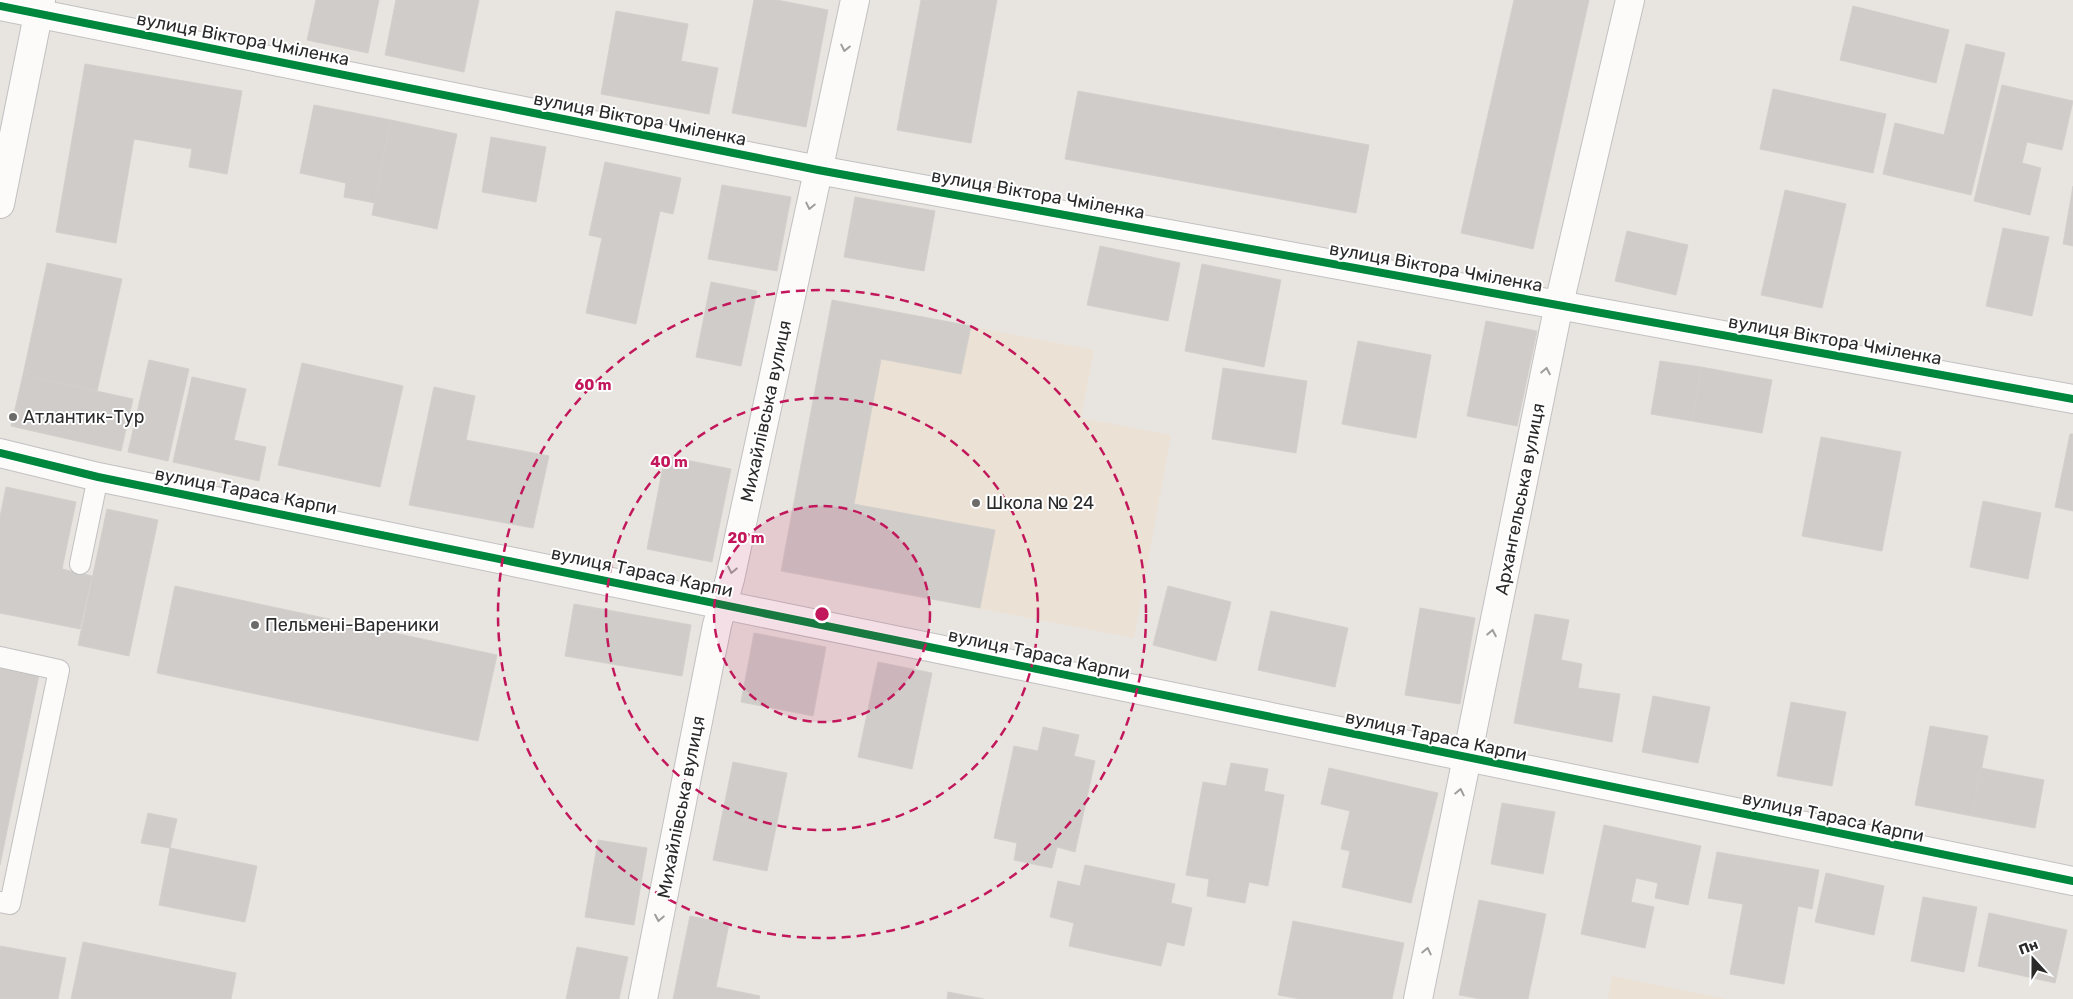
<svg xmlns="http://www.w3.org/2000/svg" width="2073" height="999" font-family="Rubik,sans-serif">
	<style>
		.education { fill: #ebe2d5 }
		.building { fill: #cfccc9; stroke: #d3d0cc }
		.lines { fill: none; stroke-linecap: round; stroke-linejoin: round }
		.service-casing { stroke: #c2c0c1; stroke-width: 22 }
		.minor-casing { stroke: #c2c0c1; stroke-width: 30 }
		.tertiary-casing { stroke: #c2c0c1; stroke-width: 30 }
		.service { stroke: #fcfbfa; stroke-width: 20 }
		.minor { stroke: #fcfbfa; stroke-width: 28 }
		.tertiary { stroke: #fcfbfa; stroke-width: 28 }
		.cycleway-casing { stroke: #fff; stroke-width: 11 }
		.cycleway { stroke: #00873e; stroke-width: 8 }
		.oneway { stroke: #9e9d9c }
		.ring { fill: none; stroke: #c2185b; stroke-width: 2.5; stroke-dasharray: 9 6 }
		.poi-dot { fill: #6c6b6a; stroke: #fff; stroke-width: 2 }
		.labels { text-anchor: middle; stroke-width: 4; stroke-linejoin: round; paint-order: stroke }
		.street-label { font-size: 18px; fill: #2a2a2a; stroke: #fff }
		.poi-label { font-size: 18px; fill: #2a2a2a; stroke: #fff; text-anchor: start }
		.centre { fill: #c2185b; stroke: #fff; stroke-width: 2.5 }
		.ring-label { font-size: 15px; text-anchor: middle; font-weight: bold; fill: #c2185b; stroke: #fff; stroke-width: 4; stroke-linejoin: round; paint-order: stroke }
	</style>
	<rect width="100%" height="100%" fill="#e8e4e0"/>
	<g class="education">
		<path d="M832,300L1094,350L1081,418L1171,435L1134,638L781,571Z"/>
		<path d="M1612,976L1727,999H1608Z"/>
	</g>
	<g class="building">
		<path d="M316,0H379L368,53L307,40Z"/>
		<path d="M396,0H479L464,72L385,55Z"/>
		<path d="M754,0H777L828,10L806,127L732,113Z"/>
		<path d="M921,0H997L971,143L897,130Z"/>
		<path d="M1514,0H1589L1533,249L1461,233Z"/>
		<path d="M1853,6L1949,30L1936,83L1840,60Z"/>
		<path d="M616,11L688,24L681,61L718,68L709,114L601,94Z"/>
		<path d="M1966,44L2005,53L1971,195L1883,174L1895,123L1944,135Z"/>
		<path d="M85,64L242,91L227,174L189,167L192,149L134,139L116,243L56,232Z"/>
		<path d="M2002,85L2073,101L2062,150L2027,142L2022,163L2041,168L2030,215L1974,201Z"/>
		<path d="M1773,89L1886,114L1873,173L1760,149Z"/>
		<path d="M1078,91L1369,145L1356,213L1065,159Z"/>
		<path d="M314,105L391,120L375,203L344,197L346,183L300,173Z"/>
		<path d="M391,120L457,134L437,229L372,215Z"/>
		<path d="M491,137L546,147L536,202L482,192Z"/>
		<path d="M605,162L681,178L673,214L660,211L636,324L586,313L602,238L589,235Z"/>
		<path d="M722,185L791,197L777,271L708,259Z"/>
		<path d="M2073,186V246L2063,244Z"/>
		<path d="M1785,190L1846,204L1822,308L1761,295Z"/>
		<path d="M855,197L935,211L924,271L844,257Z"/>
		<path d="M2003,228L2049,237L2032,316L1986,306Z"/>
		<path d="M1627,231L1688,245L1676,295L1615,281Z"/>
		<path d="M1100,246L1180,263L1168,321L1087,305Z"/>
		<path d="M47,263L122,279L97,391L23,375Z"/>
		<path d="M1202,264L1281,280L1264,367L1185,351Z"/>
		<path d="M711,282L757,291L741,366L696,357Z"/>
		<path d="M832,300L971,326L961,374L881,359L854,504L995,530L980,608L781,571Z"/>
		<path d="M1486,321L1537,331L1517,426L1467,416Z"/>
		<path d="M1358,341L1431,355L1416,438L1342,424Z"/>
		<path d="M149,360L189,369L168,461L128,452Z"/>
		<path d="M1660,361L1701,367L1692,421L1651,414Z"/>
		<path d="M302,363L403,386L380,487L278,465Z"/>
		<path d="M1701,367L1772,380L1762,433L1692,421Z"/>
		<path d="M1223,368L1307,381L1296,453L1212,439Z"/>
		<path d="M23,375L133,399L121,451L11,426Z"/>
		<path d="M192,377L246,389L234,440L266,447L259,481L173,462Z"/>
		<path d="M434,387L475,396L466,440L549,456L533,528L409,505Z"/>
		<path d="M2070,434H2073V511L2055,507Z"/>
		<path d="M1821,437L1901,452L1882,551L1802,536Z"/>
		<path d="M665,456L731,469L712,562L647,549Z"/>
		<path d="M6,487L76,502L62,569L92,576L80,629L0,613V517Z"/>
		<path d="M1983,501L2041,513L2028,579L1970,567Z"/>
		<path d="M107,509L158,520L129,656L78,645Z"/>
		<path d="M175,586L497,655L478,741L157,673Z"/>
		<path d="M1168,586L1231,602L1216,661L1153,645Z"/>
		<path d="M574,604L691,625L682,676L565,656Z"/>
		<path d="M1420,608L1475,618L1460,704L1405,695Z"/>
		<path d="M1271,611L1348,628L1335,687L1258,670Z"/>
		<path d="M1535,614L1569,620L1561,660L1582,664L1578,688L1620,694L1612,742L1514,723Z"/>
		<path d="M754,633L826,647L813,716L741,702Z"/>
		<path d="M878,662L932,673L912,769L858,757Z"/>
		<path d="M0,667L39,675L0,865Z"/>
		<path d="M1653,696L1710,707L1698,763L1642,752Z"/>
		<path d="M1791,702L1846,712L1832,786L1777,776Z"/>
		<path d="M1930,726L1988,736L1972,816L1915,805Z"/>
		<path d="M1043,727L1079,735L1074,756L1095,761L1075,852L1057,847L1052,868L1014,860L1017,843L994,838L1014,746L1038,751Z"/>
		<path d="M733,762L787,773L767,871L713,860Z"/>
		<path d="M1231,763L1268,769L1264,791L1284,795L1268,886L1249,882L1245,903L1207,896L1209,879L1186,875L1203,782L1226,786Z"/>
		<path d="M1329,768L1438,793L1411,903L1342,887L1350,851L1341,849L1350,811L1321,804Z"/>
		<path d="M1981,768L2044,780L2035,828L1972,816Z"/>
		<path d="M1502,803L1555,812L1543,874L1491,864Z"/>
		<path d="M148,813L177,819L170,848L141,843Z"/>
		<path d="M1604,825L1701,846L1688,905L1655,898L1658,883L1636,878L1631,902L1654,907L1645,948L1581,934Z"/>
		<path d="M598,840L647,848L634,925L585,917Z"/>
		<path d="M170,848L257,866L245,922L159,905Z"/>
		<path d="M1717,852L1819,870L1812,909L1798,906L1784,984L1730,974L1743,904L1708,898Z"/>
		<path d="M1085,865L1175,884L1171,903L1192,908L1184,946L1167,942L1161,966L1069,946L1074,923L1050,917L1058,881L1080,886Z"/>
		<path d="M1826,873L1884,886L1874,935L1815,922Z"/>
		<path d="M1923,897L1977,907L1964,972L1911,961Z"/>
		<path d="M1479,900L1546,914L1528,999H1481L1459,995Z"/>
		<path d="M1989,913L2067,930L2055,983L1978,966Z"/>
		<path d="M690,916L729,924L716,987L760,996L759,999H673Z"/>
		<path d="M1293,921L1404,943L1392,999H1300L1278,995Z"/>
		<path d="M83,942L236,973L231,999H71Z"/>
		<path d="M0,946L66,958L58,999H0Z"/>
		<path d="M577,947L628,957L619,999H566Z"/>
		<path d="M948,992L984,999H947Z"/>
	</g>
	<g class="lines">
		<g class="service-casing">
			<g id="service">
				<path d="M80,564L98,477"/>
				<path d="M0,657L59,670L10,904L0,902"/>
			</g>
		</g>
		<g class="minor-casing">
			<g id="minor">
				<path d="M0,6L818,170L2073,399"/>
				<path d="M0,204L41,0"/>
				<path d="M0,453L98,477L2073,881"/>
			</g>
		</g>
		<g class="tertiary-casing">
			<g id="tertiary">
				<path d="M643,999L717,625L730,579L855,0"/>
				<path d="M1418,999L1559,304L1630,0"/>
			</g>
		</g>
		<use href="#service" class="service"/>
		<use href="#minor" class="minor"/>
		<use href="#tertiary" class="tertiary"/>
		<g class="cycleway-casing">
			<g id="cycleway">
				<path d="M0,6L818,170L2073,399"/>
				<path d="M0,453L98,477L2073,881"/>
			</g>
		</g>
		<use href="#cycleway" class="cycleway"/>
	</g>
	<defs><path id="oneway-chevron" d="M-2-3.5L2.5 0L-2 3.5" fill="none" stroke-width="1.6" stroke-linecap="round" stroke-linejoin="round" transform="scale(1.25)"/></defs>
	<g class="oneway">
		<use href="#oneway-chevron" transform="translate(845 48) rotate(102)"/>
		<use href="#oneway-chevron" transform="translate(810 206) rotate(102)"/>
		<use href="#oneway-chevron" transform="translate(1546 371) rotate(-79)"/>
		<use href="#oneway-chevron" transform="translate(732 570) rotate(102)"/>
		<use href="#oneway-chevron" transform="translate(1492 633) rotate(-79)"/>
		<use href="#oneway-chevron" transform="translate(1460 792) rotate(-78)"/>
		<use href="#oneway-chevron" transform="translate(659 918) rotate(101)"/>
		<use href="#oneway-chevron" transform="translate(1427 951) rotate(-78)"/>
	</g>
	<circle cx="822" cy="614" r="108" fill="#c2185b" fill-opacity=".12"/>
	<g class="ring">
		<circle cx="822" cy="614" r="108"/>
		<circle cx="822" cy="614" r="216"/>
		<circle cx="822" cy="614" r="324"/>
	</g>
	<g class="poi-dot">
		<circle cx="13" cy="417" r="5"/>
		<circle cx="976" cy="503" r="5"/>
		<circle cx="255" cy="625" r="5"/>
	</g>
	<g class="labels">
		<g class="street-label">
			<text transform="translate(243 39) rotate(11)" y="6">вулиця Віктора Чміленка</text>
			<text transform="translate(640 119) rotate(11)" y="6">вулиця Віктора Чміленка</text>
			<text transform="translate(1038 194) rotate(10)" y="6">вулиця Віктора Чміленка</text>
			<text transform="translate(1436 267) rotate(10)" y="6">вулиця Віктора Чміленка</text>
			<text transform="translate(1835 340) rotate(10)" y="6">вулиця Віктора Чміленка</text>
			<text transform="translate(766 411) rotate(-78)" y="6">Михайлівська вулиця</text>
			<text transform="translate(246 491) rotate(11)" y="6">вулиця Тараса Карпи</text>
			<text transform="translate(1520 499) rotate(-79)" y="6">Архангельська вулиця</text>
			<text transform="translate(642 572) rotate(12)" y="6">вулиця Тараса Карпи</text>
			<text transform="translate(1039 654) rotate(12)" y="6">вулиця Тараса Карпи</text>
			<text transform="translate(1436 736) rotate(12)" y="6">вулиця Тараса Карпи</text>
			<text transform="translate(681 807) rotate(-79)" y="6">Михайлівська вулиця</text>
			<text transform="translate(1833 817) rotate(12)" y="6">вулиця Тараса Карпи</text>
		</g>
		<g class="poi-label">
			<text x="23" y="423">Атлантик-Тур</text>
			<text x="986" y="509">Школа № 24</text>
			<text x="265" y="631">Пельмені-Вареники</text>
		</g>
	</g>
	<circle cx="822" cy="614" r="8" class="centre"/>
	<g class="ring-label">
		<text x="593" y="390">60 m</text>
		<text x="669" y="467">40 m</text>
		<text x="746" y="543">20 m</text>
	</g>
	<g transform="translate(2033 959) rotate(339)" stroke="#ffffff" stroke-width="4" paint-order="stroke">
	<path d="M0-4L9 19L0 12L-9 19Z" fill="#2a2a2a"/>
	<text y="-8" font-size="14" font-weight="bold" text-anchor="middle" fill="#2a2a2a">Пн</text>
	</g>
</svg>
